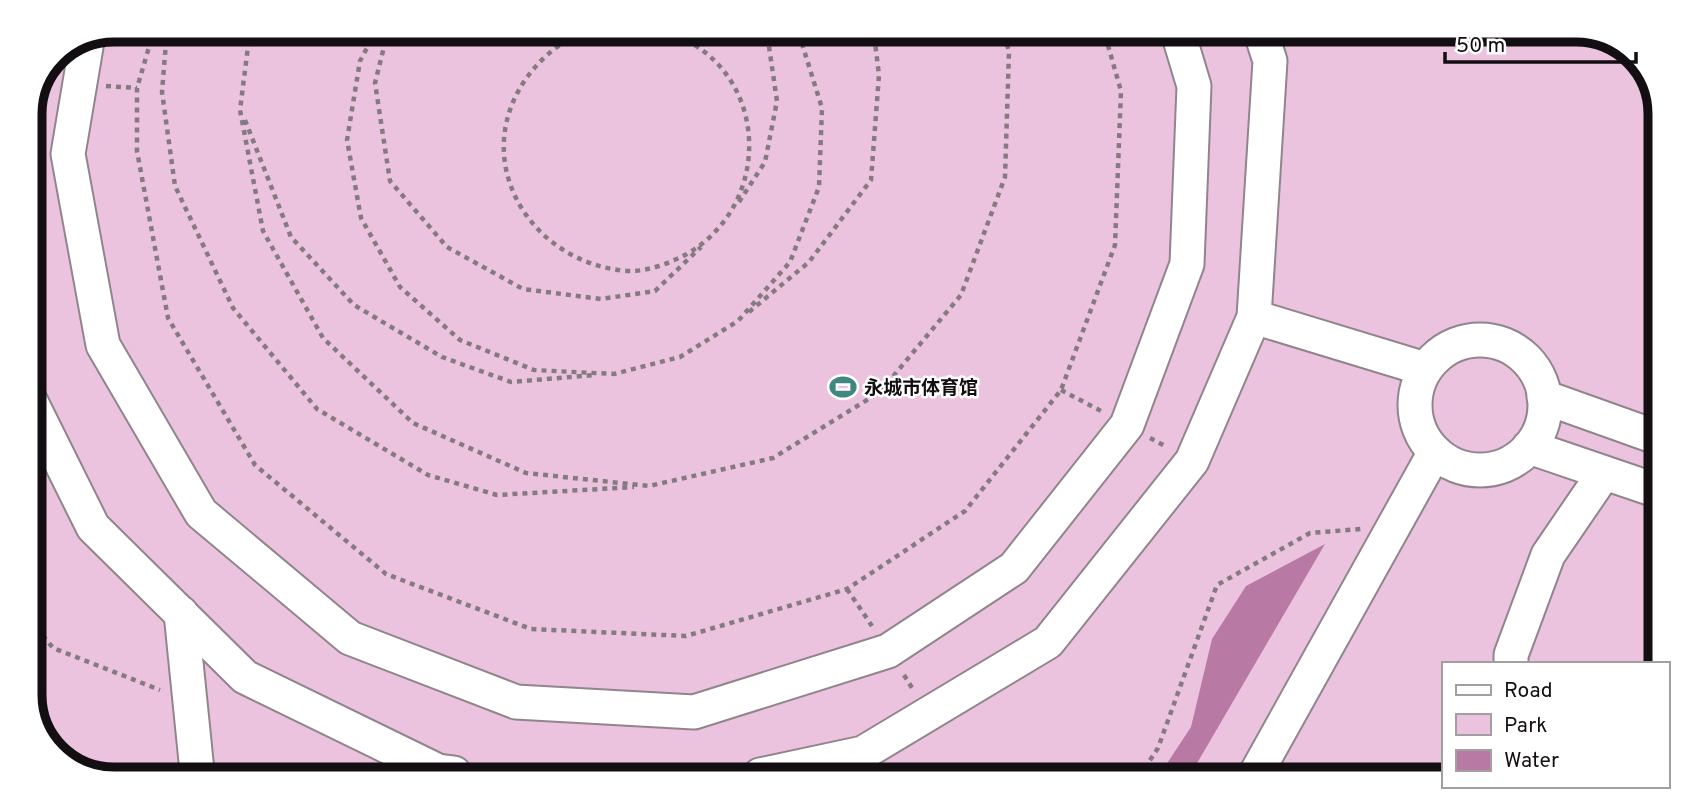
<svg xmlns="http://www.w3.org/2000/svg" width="1690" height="809" font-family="Overpass,'Noto Sans SC',sans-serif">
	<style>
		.green { fill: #ecc3de }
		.water { fill: #b87aa5 }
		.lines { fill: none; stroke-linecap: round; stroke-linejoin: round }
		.minor-casing { stroke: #91858c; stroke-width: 37 }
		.path { stroke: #847b80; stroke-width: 4.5; stroke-dasharray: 5 5; stroke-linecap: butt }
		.minor { stroke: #fff; stroke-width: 33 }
		.labels { text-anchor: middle; stroke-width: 5; stroke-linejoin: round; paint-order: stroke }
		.poi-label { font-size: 19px; font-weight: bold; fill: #130e11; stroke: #fff; text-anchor: start }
		.rim { fill: none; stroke: #130e11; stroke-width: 9 }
	</style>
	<rect width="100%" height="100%" fill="#eadde5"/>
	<path class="green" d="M115,30L1613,38L1646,68L1660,109L1653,664H1443V778L77,771L44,742L30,700V109L55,54Z"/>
	<path class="water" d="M1325,544L1189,777H1158L1191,727L1212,639L1246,586Z"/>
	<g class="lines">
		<g class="minor-casing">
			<g id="minor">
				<path d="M87,41L68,154L103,345L201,513L350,638L516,702L694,712L888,651L1014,568L1127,425L1187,264L1194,86L1179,36"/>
				<path d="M1254,317L1425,369"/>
				<circle cx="1480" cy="405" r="65"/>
				<path d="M1544,397L1656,437"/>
				<path d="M30,400L93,527L245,677L438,771L454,773"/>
				<path d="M1529,447L1655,490"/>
				<path d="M181,613L197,771"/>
				<path d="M1511,664V655L1548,555L1604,473"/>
				<path d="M760,775L863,753L1048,642L1192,461L1254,317L1270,61L1262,36"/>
				<path d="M1254,777L1435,452"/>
			</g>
		</g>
		<g class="path">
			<path d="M154,30L137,88V151L168,318L255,465L386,574L531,629L686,636L847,589L965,511L1061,390L1115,245L1121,91L1105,35"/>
			<path d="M167,30L162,92L175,186L233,308L317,409L428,475L497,495L634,487"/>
			<path d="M250,31L240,110L263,231L323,338L413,423L526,473L649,486L773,458L880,392L961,295L1005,177L1009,51L1004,35"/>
			<path d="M376,31L360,61L347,140L361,218L400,287L460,340L534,370L614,374L680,357L738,321L790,262L819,187L822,108L799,34"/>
			<path d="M388,31L375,83L390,181L447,247L523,289L601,299L655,291L701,247"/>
			<path d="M586,32C562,40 543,56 528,76C467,159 529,263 627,271C647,272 670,263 687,254C776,202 769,67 669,33"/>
			<path d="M42,82L52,83"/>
			<path d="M106,86L137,88"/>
			<path d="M245,120L291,237L354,305L442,357L511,382L595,375"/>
			<path d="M739,202L765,162L777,101L767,33"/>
			<path d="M749,312L809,262L871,180L879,75L874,34"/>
			<path d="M1061,390L1103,412"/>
			<path d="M1150,438L1167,447"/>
			<path d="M847,589L872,626"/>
			<path d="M30,620L53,648L160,690"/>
			<path d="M904,675L914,691"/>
			<path d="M1139,777L1158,748L1217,585L1310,533L1361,529"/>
		</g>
		<use href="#minor" class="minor"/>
	</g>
	<defs>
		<g id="stadium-bare" transform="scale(2.1)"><path d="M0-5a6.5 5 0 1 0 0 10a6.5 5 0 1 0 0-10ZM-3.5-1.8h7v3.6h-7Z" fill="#408781" stroke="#fff" stroke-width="2.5" paint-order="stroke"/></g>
	</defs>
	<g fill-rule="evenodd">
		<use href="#stadium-bare" x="843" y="387"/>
	</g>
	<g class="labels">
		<g class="poi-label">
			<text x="864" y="394">永城市体育馆</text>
		</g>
	</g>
	<path d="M0 0H1690V809H0ZM114 42H1576A72 72 0 0 1 1648 114V695A72 72 0 0 1 1576 767H114A72 72 0 0 1 42 695V114A72 72 0 0 1 114 42Z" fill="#fff" fill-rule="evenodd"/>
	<path class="rim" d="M114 42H1576A72 72 0 0 1 1648 114V695A72 72 0 0 1 1576 767H114A72 72 0 0 1 42 695V114A72 72 0 0 1 114 42Z"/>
	<rect x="1442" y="662" width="228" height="126" fill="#ffffff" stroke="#a19fa0" stroke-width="2"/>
	<rect x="1456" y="685" width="35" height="10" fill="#ffffff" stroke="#a19fa0" stroke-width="2"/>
	<text x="1504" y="697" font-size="21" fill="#130e11">Road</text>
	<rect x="1456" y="714" width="35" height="21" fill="#ecc3de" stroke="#a19fa0" stroke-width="2"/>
	<text x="1504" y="732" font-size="21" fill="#130e11">Park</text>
	<rect x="1456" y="750" width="35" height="21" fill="#b87aa5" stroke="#a19fa0" stroke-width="2"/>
	<text x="1504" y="767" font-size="21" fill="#130e11">Water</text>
	<path d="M1445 52v10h191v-10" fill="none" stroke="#130e11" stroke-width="3.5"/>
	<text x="1456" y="52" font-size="21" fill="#130e11" stroke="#ffffff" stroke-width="5" paint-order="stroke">50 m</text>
</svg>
